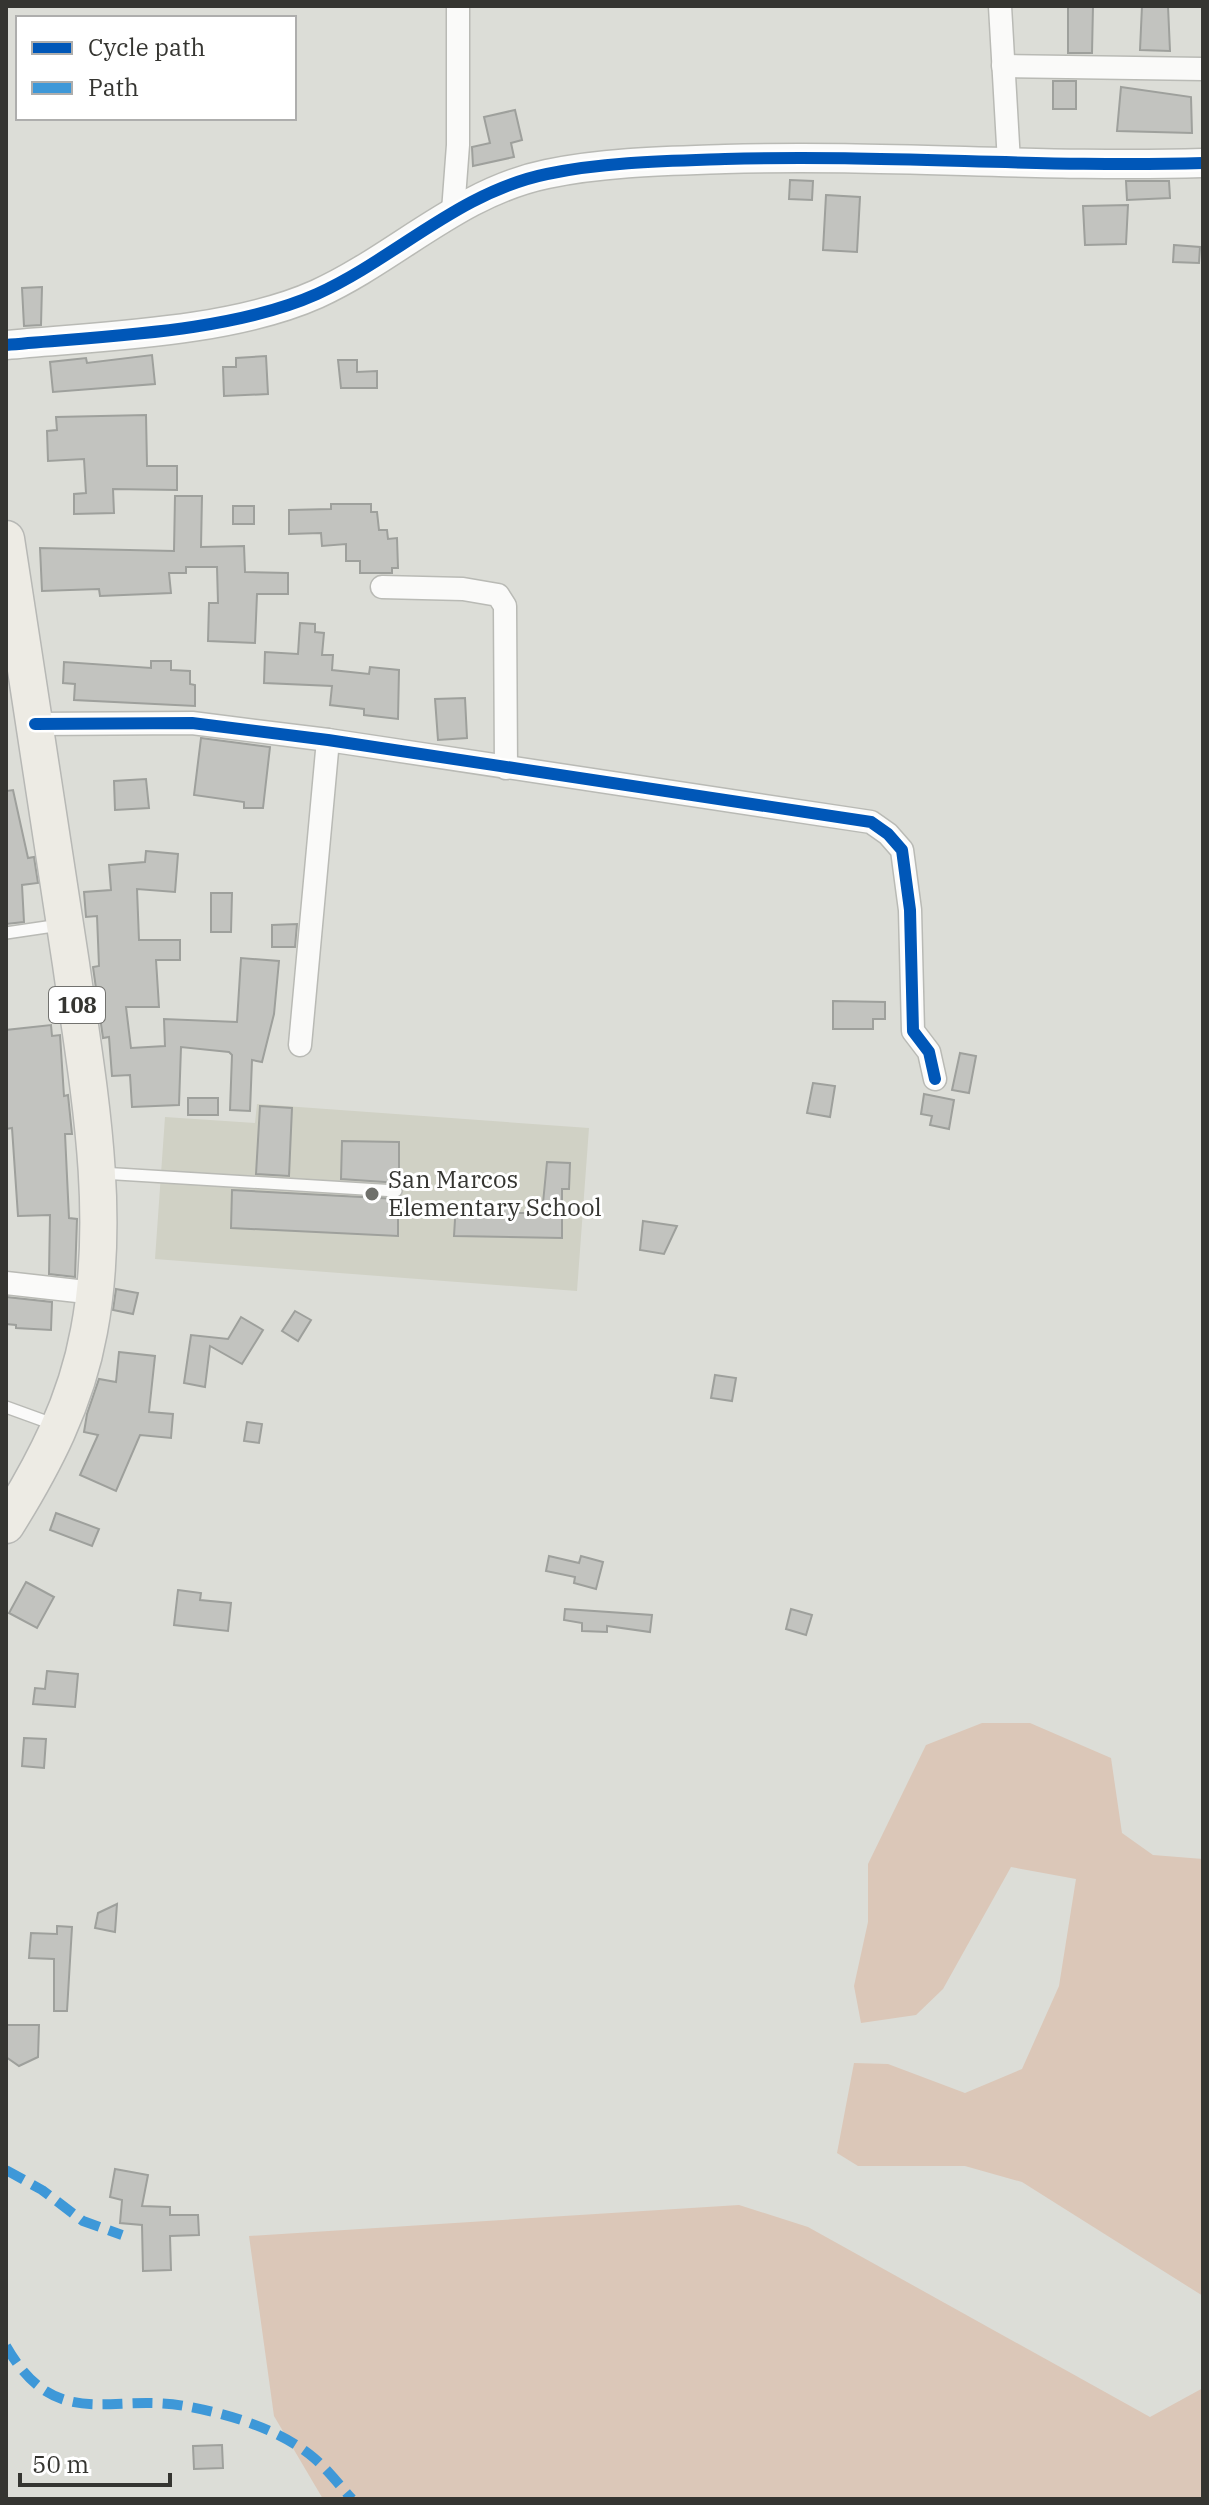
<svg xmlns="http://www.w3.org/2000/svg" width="1209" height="2505" font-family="'IBM Plex Serif',serif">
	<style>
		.built { fill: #d0d1c5 }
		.green { fill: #dbc7b8 }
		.building { fill: #c2c3bf; stroke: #9ea09c; stroke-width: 2 }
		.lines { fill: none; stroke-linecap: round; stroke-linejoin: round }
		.service-casing { stroke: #b9bab5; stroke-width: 14 }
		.minor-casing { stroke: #b9bab5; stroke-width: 25 }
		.tertiary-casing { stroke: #b9bab5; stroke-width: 31 }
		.primary-casing { stroke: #b7b8b5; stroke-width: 39 }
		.service { stroke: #fafaf9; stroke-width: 11 }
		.minor { stroke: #fafaf9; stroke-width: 22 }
		.tertiary { stroke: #fafaf9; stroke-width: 28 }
		.primary { stroke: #edebe4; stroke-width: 36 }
		.quiet { stroke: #3e98d8; stroke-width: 10; stroke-dasharray: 20 10; stroke-linecap: butt }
		.cycleway-casing { stroke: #fff; stroke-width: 17 }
		.cycleway { stroke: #0057b8; stroke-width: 12 }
		.poi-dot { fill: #6f706b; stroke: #fff; stroke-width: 3 }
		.labels { text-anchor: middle; stroke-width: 6; stroke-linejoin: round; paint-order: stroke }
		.shield { fill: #fff; stroke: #72726f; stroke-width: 2 }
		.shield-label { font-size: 22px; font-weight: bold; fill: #353531 }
		.poi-label { font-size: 24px; fill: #353531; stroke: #fff; text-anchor: start }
	</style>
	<rect width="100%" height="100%" fill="#dcddd7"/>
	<path class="built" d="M257,1104L589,1128L577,1291L155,1259L165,1117L255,1123Z"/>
	<g class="green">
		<path d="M982,1723H1030L1111,1758L1122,1833L1153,1855L1203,1859V2296L1022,2182L965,2166H858L837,2153L854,2063L888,2064L965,2093L1022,2069L1059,1986L1076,1879L1011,1867L943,1989L916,2015L861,2023L854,1986L868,1922V1864L926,1745Z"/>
		<path d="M739,2205L808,2227L1150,2417L1203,2388V2499H323L274,2416L249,2236Z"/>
	</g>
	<g class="building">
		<path d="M1068,6H1093L1092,53H1068Z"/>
		<path d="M1142,6H1168L1170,51L1140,50Z"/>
		<rect x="1053" y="81" width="23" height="28"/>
		<path d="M1121,87L1191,97L1192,133L1117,131Z"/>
		<path d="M515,110L522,140L511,143L514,157L473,166L472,147L490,143L484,117Z"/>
		<path d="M790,180L813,181L812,200L789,199Z"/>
		<path d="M1126,181H1169L1170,198L1127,200Z"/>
		<path d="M826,195L860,197L857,252L823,250Z"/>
		<path d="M1128,205L1126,244L1085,245L1083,206Z"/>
		<path d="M1174,245L1200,247L1199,263L1173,262Z"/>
		<path d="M42,287L41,325L24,326L22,288Z"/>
		<path d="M152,355L155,384L53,392L50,362L86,358L87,363Z"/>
		<path d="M266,356L268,394L224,396L223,367H236V358Z"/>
		<path d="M338,360H357V372L377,371V388H341Z"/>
		<path d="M146,415L147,466H177V490L113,489L114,513L74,514V494L86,493L84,459L48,461L47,431L57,430L56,417Z"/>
		<path d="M175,496H202L201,547L244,546L245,572L288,573V594H257L255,643L208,641L209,603H218L217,567H186V573H169L171,593L100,596L99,589L42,591L40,548L174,551Z"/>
		<path d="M331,504H371V512H377L379,530H387L388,539L397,538L398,568H392V573H360V561H346V544L322,546L321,533L289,534V510L331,509Z"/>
		<rect x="233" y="506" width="21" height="18"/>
		<path d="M300,623L315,624V632L324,633L322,655H333L332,670L369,674L370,667L399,670L398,719L364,715V709L330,705L332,686L264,683L265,652L298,654Z"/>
		<path d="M151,661H171V670L190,671V684L195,685V706L74,700L75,684L63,683L64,662L151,668Z"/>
		<path d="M465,698L467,738L438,740L435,699Z"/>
		<path d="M201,738L270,747L263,808H244V802L194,795Z"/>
		<path d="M146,779L149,808L115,810L114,781Z"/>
		<path d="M13,790L28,858L34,857L38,883L22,885L24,922L6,924V791Z"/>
		<path d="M146,851L178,854L175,892L137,889L139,940H180V960H156L159,1007H126L131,1048L165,1046L164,1019L237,1022L241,958L279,961L274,1014L262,1062L252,1060L250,1111L230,1110L232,1055L229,1052L181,1047L179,1105L132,1107L130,1075L112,1076L109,1037L103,1038L93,967L99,966L97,916L86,917L84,892L111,890L109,865L145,862Z"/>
		<path d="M211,893H232L231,932H211Z"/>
		<path d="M297,924L295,947H272V925Z"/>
		<path d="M833,1001L885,1002V1019H873V1029H833Z"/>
		<path d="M51,1025L52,1036L60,1035L64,1096L68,1095L72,1134H65L69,1218L77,1219L75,1277L49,1274L50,1215L18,1216L12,1128L6,1129V1030Z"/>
		<path d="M960,1053L976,1056L969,1093L952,1090Z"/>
		<path d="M813,1083L835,1086L830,1117L807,1113Z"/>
		<path d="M924,1094L954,1100L949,1129L930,1125L932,1116L921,1114Z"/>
		<rect x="188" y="1098" width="30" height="17"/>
		<path d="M260,1106L292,1108L289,1176L256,1174Z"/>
		<path d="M342,1141L399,1142V1183L341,1179Z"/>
		<path d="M547,1162L570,1163L569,1189H562V1238L454,1236L456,1203L511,1206L510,1213H542Z"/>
		<path d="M232,1190L398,1199V1236L231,1228Z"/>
		<path d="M643,1221L677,1226L664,1254L640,1250Z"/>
		<path d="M116,1289L138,1293L133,1314L113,1310Z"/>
		<path d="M6,1297L52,1302L51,1330L16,1328V1325L6,1324Z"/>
		<path d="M295,1311L311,1320L298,1341L282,1331Z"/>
		<path d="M241,1317L263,1330L242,1364L210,1346L205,1387L184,1383L191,1335L228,1339Z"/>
		<path d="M119,1352L155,1356L149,1412L173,1414L171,1438L140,1435L116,1491L80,1475L98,1435L84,1432L87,1414L99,1379L116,1382Z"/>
		<path d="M715,1375L736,1378L732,1401L711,1398Z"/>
		<path d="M247,1422L262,1424L259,1443L244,1441Z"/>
		<path d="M56,1513L99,1529L92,1546L50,1530Z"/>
		<path d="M549,1556L579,1563L581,1556L603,1562L596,1589L574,1583L575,1577L546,1571Z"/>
		<path d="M26,1582L54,1597L37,1628L9,1613Z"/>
		<path d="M178,1590L201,1593L200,1600L231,1603L228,1631L174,1625Z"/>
		<path d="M565,1609L652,1615L650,1632L607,1626V1632L582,1631V1623L564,1620Z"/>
		<path d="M791,1609L812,1615L806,1635L786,1629Z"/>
		<path d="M47,1671L78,1674L75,1707L33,1704L35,1688L45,1689Z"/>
		<path d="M24,1738L46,1739L44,1768L22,1766Z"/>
		<path d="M117,1904L115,1932L95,1928L98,1913Z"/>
		<path d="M57,1926L72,1927L67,2011H54V1959L29,1958L31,1933L57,1934Z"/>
		<path d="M6,2025H39L38,2057L19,2066L6,2057Z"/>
		<path d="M115,2169L148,2175L142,2206L170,2207V2215H198L199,2235L170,2236L171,2270L143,2271L142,2225L120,2223L122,2200L110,2197Z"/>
		<path d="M222,2445L223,2468L194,2469L193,2446Z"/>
	</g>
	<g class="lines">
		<g class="service-casing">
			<g id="service">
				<path d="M6,933L60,925"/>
				<path d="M101,1173L396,1191"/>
				<path d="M6,1407L53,1424"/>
			</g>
		</g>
		<g class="minor-casing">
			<g id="minor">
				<path d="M1000,6L1009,162"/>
				<path d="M1003,66L1203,69"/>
				<path d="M453,211L458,145V6"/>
				<path d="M382,587L463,589L498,595L505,606L506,768"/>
				<path d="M35,724L192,723L328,740L871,822L888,834L902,850L910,910L913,1031L929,1052L935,1079"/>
				<path d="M300,1045L328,740"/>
				<path d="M6,1283L95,1293"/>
			</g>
		</g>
		<g class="tertiary-casing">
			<path id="tertiary" d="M6,345C101,336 230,333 317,294C396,258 459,192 547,174C605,162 666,161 725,159C885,154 1044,168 1203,163"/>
		</g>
		<g class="primary-casing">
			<path id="primary" d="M6,539C27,681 50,822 71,964C88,1085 112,1210 89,1331C76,1403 44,1464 6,1525"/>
		</g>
		<use href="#service" class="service"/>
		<use href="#minor" class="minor"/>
		<use href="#tertiary" class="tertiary"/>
		<use href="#primary" class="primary"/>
		<g class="quiet">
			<path d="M6,2170L42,2190L83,2221L122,2235"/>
			<path d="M6,2346C57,2435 111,2391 190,2407C232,2415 281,2430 314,2458C328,2470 340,2486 352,2499"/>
		</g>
		<g class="cycleway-casing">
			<g id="cycleway">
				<path d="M6,345C101,336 230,333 317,294C396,258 459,192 547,174C605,162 666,161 725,159C885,154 1044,168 1203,163"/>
				<path d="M35,724L192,723L328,740L871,822L888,834L902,850L910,910L913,1031L929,1052L935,1079"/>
			</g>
		</g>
		<use href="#cycleway" class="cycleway"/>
	</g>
	<circle class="poi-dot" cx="372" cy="1194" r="8"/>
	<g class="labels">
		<rect class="shield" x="49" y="987" width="56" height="36" rx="6"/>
		<g class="shield-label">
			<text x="77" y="1013">108</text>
		</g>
		<g class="poi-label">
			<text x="388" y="1188">San Marcos<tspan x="388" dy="28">Elementary School</tspan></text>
		</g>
	</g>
	<rect width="1209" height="2505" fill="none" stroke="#353531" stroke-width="16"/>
	<rect x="16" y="16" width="280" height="104" fill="#ffffff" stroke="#aeaead" stroke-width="2"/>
	<rect x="32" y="42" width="40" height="12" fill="#0057b8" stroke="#aeaead" stroke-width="2"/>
	<text x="88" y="56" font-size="24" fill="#353531">Cycle path</text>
	<rect x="32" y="82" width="40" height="12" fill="#3e98d8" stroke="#aeaead" stroke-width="2"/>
	<text x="88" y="96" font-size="24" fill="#353531">Path</text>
	<path d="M20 2473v12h150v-12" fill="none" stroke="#353531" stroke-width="4"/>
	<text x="32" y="2473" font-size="24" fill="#353531" stroke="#ffffff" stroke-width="6" paint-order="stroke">50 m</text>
</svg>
